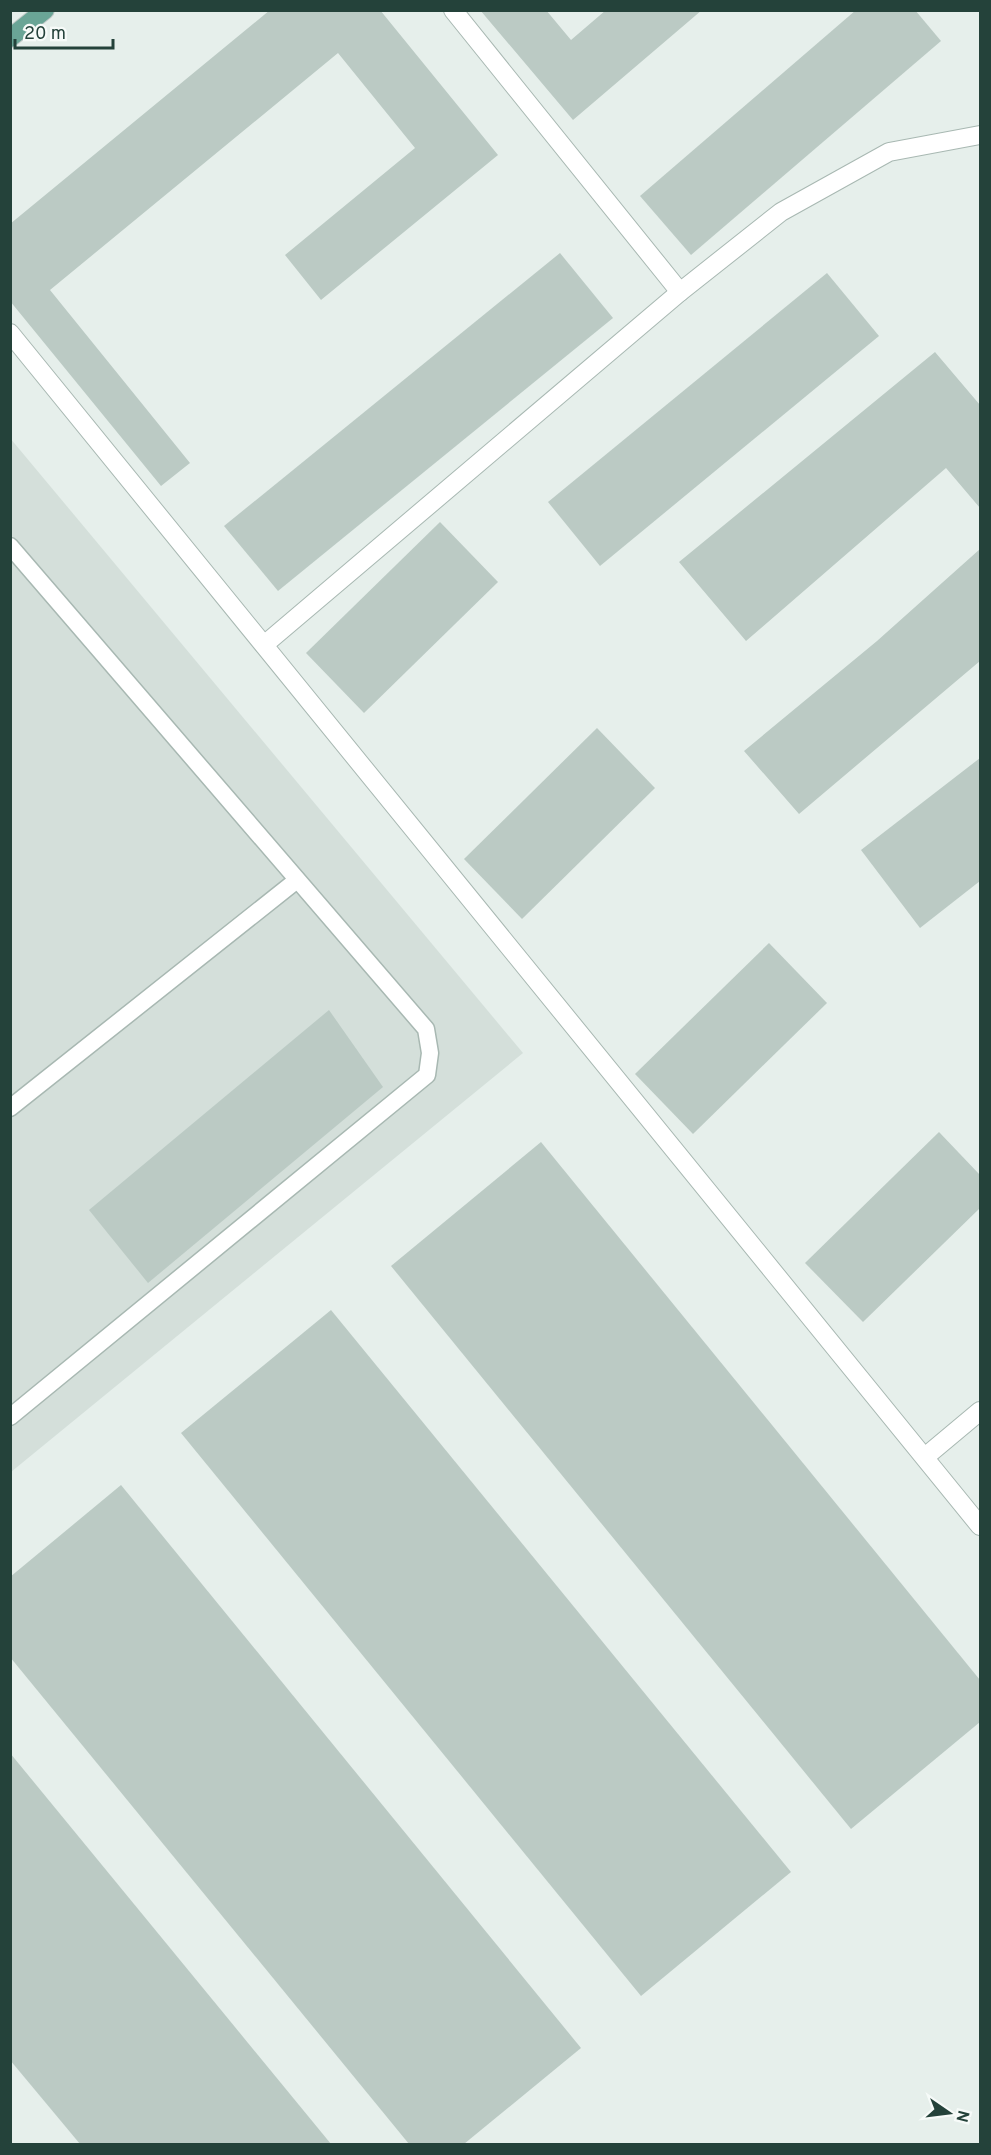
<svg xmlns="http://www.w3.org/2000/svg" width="991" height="2155" font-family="Overpass,sans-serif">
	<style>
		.built { fill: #d4dfda }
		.building { fill: #bbcac4 }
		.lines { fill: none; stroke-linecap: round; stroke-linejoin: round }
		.lane-casing { stroke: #a8b8b2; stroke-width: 19 }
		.street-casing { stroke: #a8b8b2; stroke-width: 20 }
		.primary-casing { stroke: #c2cac8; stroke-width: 20 }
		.lane { stroke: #fff; stroke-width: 16 }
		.street { stroke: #fff; stroke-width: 18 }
		.primary { stroke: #6aa596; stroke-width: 18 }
	</style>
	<rect width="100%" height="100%" fill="#e6efeb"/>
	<path class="built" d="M10,438L523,1053L11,1472H10Z"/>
	<g class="building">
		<path d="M270,10H380L498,155L321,300L285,255L415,148L338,53L50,290L190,463L161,486L10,301V224Z"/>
		<path d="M480,10H546L571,40L606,10H702L573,120Z"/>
		<path d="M856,10H915L941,41L691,255L640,196Z"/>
		<path d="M560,253L613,318L278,591L224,526Z"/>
		<path d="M827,273L879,336L600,566L548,502Z"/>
		<path d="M935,352L980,405V508L946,468L746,641L679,562Z"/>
		<path d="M440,522L498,582L364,713L306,653Z"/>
		<path d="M980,549V661L799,814L744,751L877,641Z"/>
		<path d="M597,728L655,788L522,919L464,859Z"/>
		<path d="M980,758V881L920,928L861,850Z"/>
		<path d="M769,943L827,1003L693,1134L635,1074Z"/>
		<path d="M329,1010L383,1087L148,1283L89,1210Z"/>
		<path d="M939,1132L980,1175V1208L863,1322L805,1263Z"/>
		<path d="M541,1142L980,1680V1722L851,1829L391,1266Z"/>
		<path d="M331,1310L791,1872L641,1996L181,1433Z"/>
		<path d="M121,1485L581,2048L464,2144H409L10,1657V1577Z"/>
		<path d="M10,1753L331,2144H80L10,2060Z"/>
	</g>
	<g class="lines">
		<g class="lane-casing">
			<g id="lane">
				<path d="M10,546L426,1029L430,1053L427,1075L10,1417"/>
				<path d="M10,1108L297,880"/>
			</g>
		</g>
		<g class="street-casing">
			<g id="street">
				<path d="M453,10L680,292"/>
				<path d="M10,333L980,1526"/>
				<path d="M264,645L680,292L781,212L889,152L980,135"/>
				<path d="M925,1457L980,1411"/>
			</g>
		</g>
		<g class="primary-casing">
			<path id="primary" d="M10,38L45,10"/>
		</g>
		<use href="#lane" class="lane"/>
		<use href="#street" class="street"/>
		<use href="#primary" class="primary"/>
	</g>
	<rect width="991" height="2155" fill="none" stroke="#24423a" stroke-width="24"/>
	<g transform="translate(949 2113) rotate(104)" stroke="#f7fbf9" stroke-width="4.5" paint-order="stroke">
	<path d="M0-4.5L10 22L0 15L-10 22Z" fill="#24423a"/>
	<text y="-9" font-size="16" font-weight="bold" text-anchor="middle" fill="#24423a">N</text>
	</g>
	<path d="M15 39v9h98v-9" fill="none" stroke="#24423a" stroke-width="3"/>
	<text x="24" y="39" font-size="18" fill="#24423a" stroke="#f7fbf9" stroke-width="4.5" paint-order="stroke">20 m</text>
</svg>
